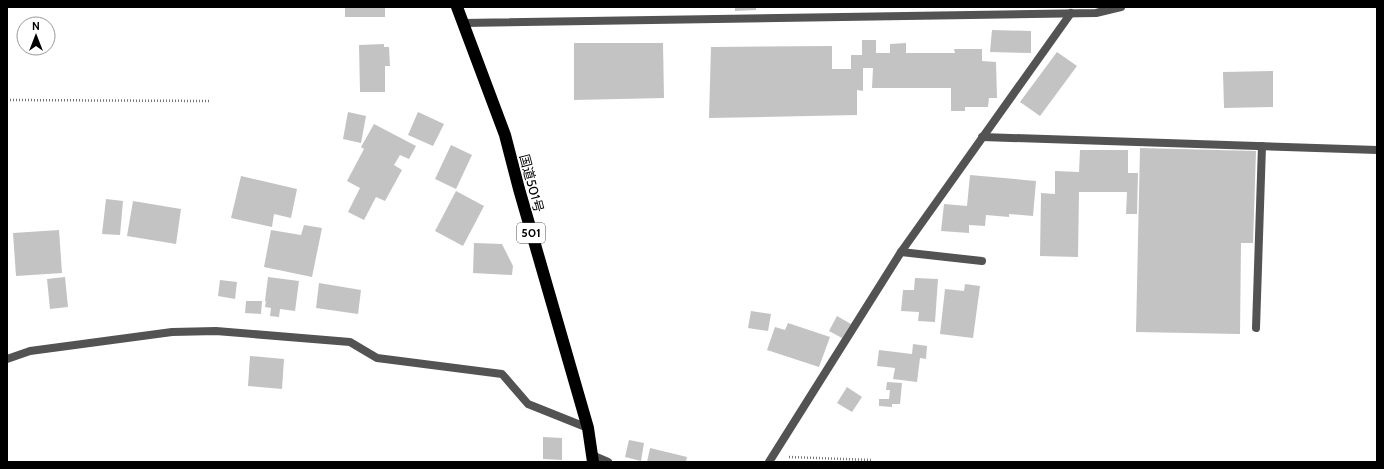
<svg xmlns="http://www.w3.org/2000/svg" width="1384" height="469" font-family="Cabin,'Noto Sans JP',sans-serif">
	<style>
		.building { fill: #c3c3c3 }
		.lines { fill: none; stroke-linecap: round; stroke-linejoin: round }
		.path { stroke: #757575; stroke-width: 2.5; stroke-dasharray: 1 2; stroke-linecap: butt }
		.lane { stroke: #535353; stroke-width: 8 }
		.street { stroke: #535353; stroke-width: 8 }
		.highway { stroke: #000; stroke-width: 12 }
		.labels { text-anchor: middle; stroke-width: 3; stroke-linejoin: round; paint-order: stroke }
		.shield { fill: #fff; stroke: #4c4c4c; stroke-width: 1 }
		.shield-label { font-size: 12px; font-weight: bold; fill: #000 }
		.street-label { font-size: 13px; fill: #000; stroke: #fff }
	</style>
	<rect width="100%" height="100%" fill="#fff"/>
	<g class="building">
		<rect x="345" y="7" width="40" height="10"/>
		<path d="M735,7H756V10L735,11Z"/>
		<path d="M992,30L1031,31V53L990,52Z"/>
		<path d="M862,40H876V53H890V44L906,43V53H955L954,49H982V61L996,62L997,98H989L988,107H965V111H951V88H872L873,68H863V91L857,90V115L709,118L711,47L832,46V69H851V55H862Z"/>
		<path d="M574,43H663L664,98L574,100Z"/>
		<path d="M384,44V47H389L390,66H385V92H360L359,45Z"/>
		<path d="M1057,52L1077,66L1040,116L1020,102Z"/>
		<path d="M1273,71V107L1224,108L1223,72Z"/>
		<path d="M348,112L366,116L361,143L343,139Z"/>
		<path d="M418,112L444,124L433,146L408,135Z"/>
		<path d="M374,124L416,146L409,159L400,155L394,165L402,170L385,201L376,197L364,220L348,212L360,188L347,181L364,149L361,147Z"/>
		<path d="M451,145L472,155L456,189L435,179Z"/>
		<path d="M1140,148L1256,151L1253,243H1241L1240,334L1136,332Z"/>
		<path d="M1080,150H1128V173H1138L1137,214H1126L1127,192H1079L1078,257L1040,256L1041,193L1055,194V171L1079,172Z"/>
		<path d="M970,175L1036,181L1033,216L1009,214V217L986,215L985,226L969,225V233L941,231L944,204L967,206Z"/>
		<path d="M241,176L297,189L291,218L274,214L272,227L231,218Z"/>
		<path d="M456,191L484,206L463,246L435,231Z"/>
		<path d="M106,199L123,201L120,235L102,234Z"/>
		<path d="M133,201L181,209L176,244L127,236Z"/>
		<path d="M304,225L322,228L312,277L264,267L271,230L301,235Z"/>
		<path d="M59,230L62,273L16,276L13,233Z"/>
		<path d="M474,243L502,244L513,266L512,275L473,273Z"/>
		<path d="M65,277L68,307L50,309L47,279Z"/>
		<path d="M268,277L299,281L295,311L280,309L279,317L270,316L271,308L265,307L266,301H265Z"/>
		<path d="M915,278L938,279L935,322L918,321L919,312L901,311L903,290H914Z"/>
		<path d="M220,280L237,282L235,299L218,296Z"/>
		<path d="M319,283L361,290L358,314L316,308Z"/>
		<path d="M965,284L980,286L973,338L940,334L945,289L964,291Z"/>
		<path d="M246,301H262L261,314L245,313Z"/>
		<path d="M751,311L771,314L768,331L748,328Z"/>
		<path d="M837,316L851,324L842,338L829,331Z"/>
		<path d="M788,323L830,337L819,367L767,350L775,327L785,330Z"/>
		<path d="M913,344L927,346L926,359L920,358L917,382L893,379L895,368L877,366L879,350L912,354Z"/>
		<path d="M250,356L284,359L282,389L248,386Z"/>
		<path d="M887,382L902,383L900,404H892V407L879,406V399H889L890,390H886Z"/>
		<path d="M847,387L862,397L852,412L837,403Z"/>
		<path d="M543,437L562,438V460L543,459Z"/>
		<path d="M629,440L644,443L641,461L625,457Z"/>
		<path d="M650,448L687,457L686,462H647Z"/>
	</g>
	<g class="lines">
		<g class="path">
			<path d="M7,100L209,101"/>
			<path d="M789,457L872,460V462"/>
		</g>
		<path class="lane" d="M1256,328L1262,146"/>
		<g class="street">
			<path d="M463,23L1096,13L1121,7"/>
			<path d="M982,137L1377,150"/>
			<path d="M901,252L982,261"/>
			<path d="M7,359L30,351L172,332L216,331L350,342L377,358L502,374L528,404L588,428"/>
			<path d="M592,455L608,462"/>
			<path d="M769,462L901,252L1071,13"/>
		</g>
		<path class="highway" d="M457,7L505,135L519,189L588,428L593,462"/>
	</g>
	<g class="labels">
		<rect class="shield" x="517" y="223" width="28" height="20" rx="3"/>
		<g class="shield-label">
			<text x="531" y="237">501</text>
		</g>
		<g class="street-label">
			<text transform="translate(532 183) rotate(75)" y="5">国道501号</text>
		</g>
	</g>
	<rect width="1384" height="469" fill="none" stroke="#000000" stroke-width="16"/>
	<g transform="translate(36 36)"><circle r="19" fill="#ffffff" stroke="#999999"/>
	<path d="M0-3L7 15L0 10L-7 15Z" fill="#000000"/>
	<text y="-6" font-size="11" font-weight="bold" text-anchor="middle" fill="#000000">N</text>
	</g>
</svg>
